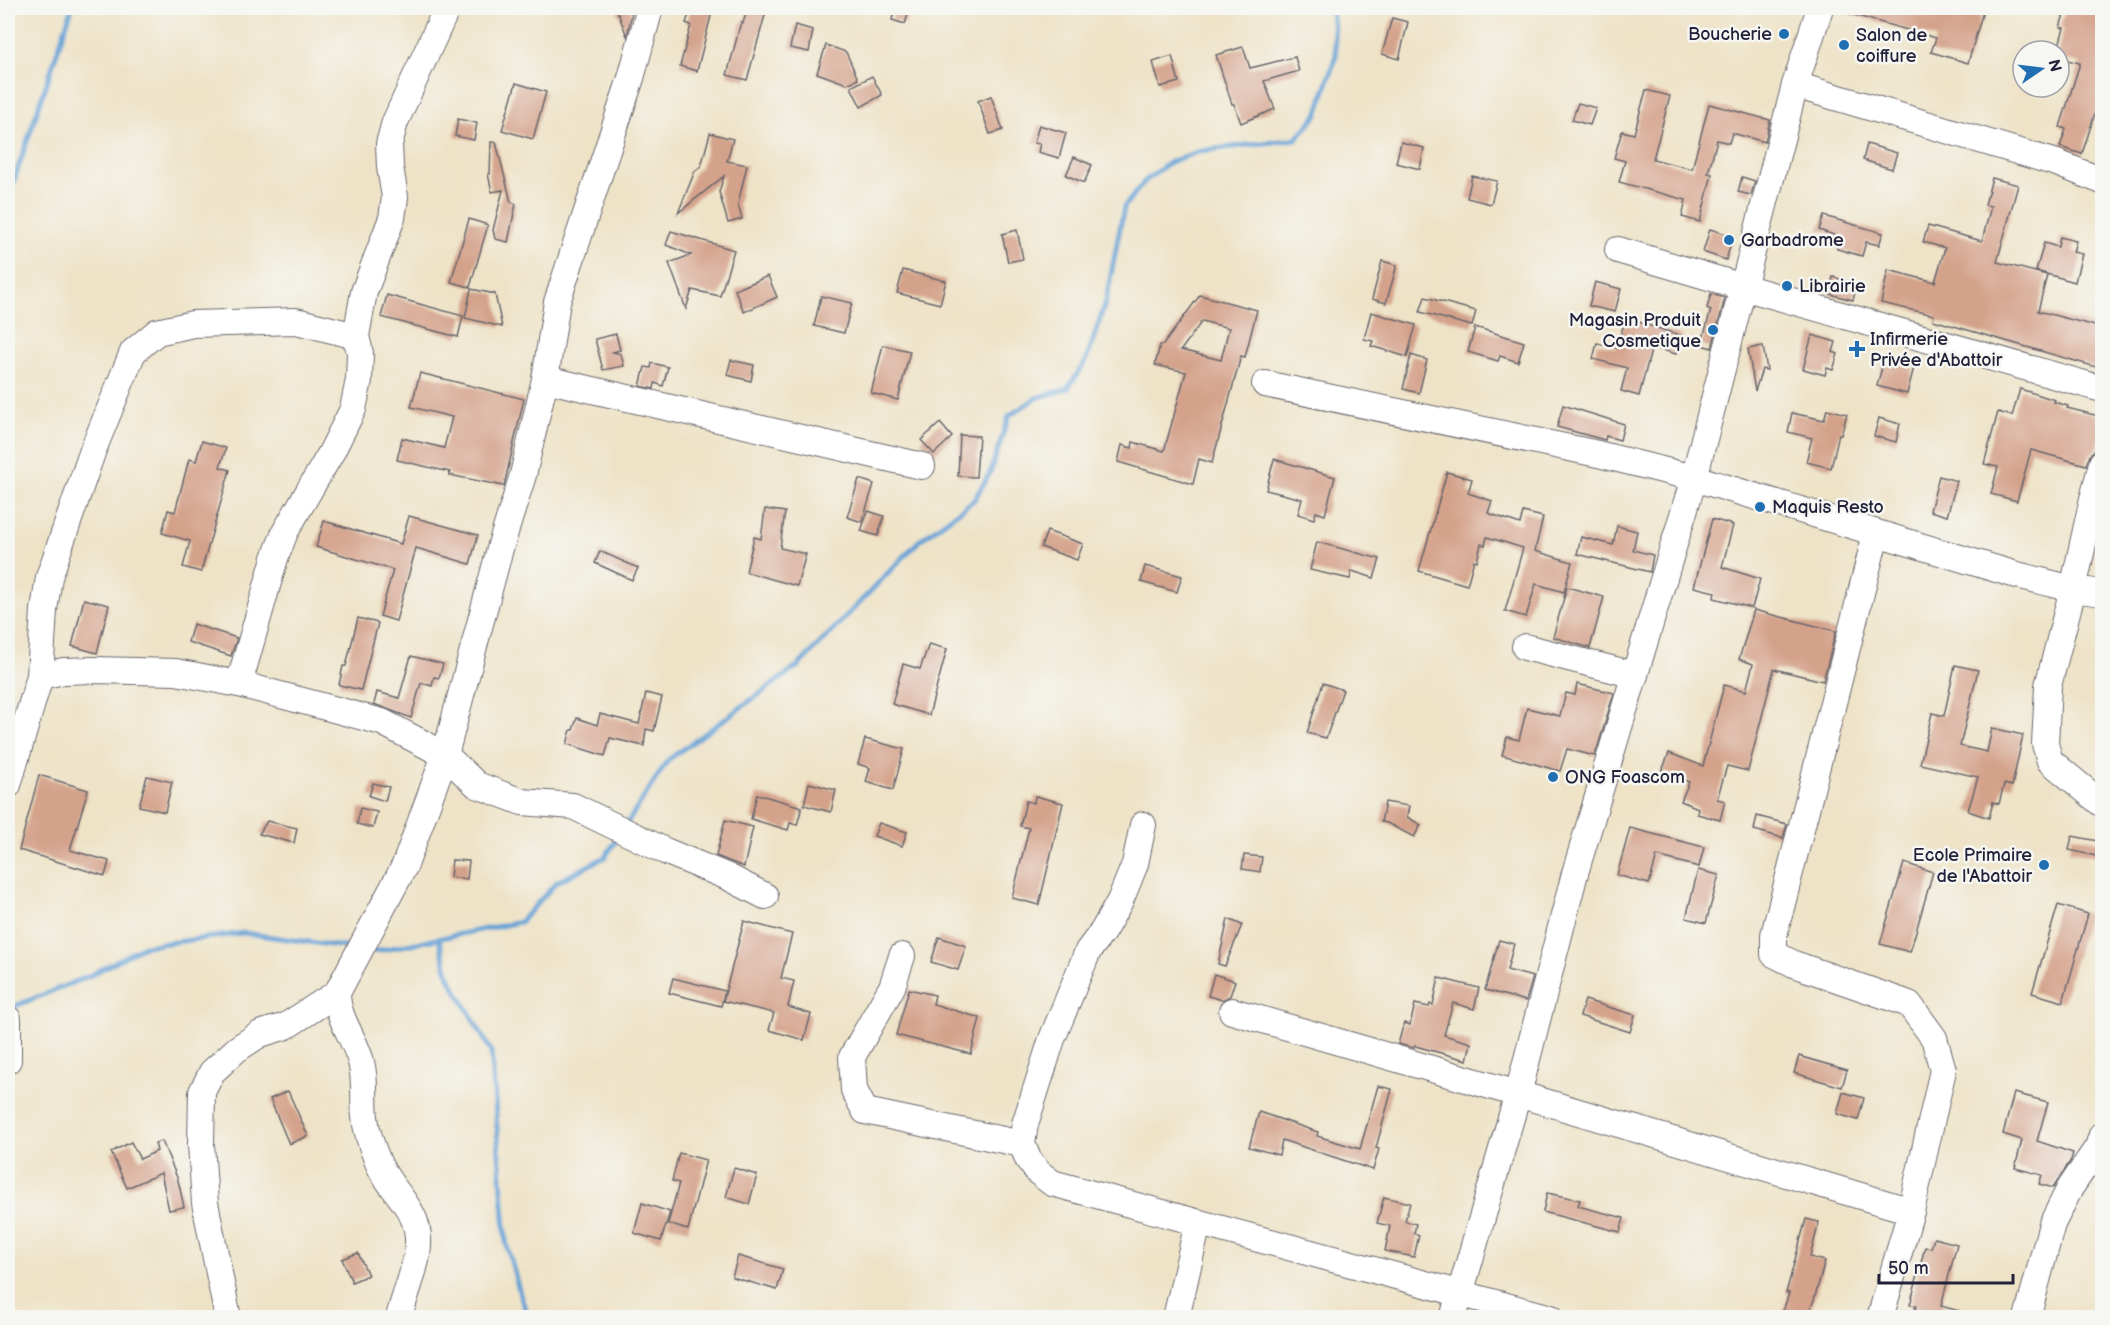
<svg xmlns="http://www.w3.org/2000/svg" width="2110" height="1325" font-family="'Balsamiq Sans',sans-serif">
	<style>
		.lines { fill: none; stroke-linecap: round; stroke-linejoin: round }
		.stream { stroke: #65a1d5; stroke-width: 5 }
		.building { fill: #d4a28b; fill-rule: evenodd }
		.minor-casing { stroke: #69666c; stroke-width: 28 }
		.minor { stroke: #fff; stroke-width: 26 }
		.poi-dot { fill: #1f6fb2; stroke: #f6f6f2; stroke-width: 2 }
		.labels { text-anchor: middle; stroke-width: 5; stroke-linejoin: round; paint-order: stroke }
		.poi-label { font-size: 18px; fill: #22223b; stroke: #f6f6f2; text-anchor: start }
	</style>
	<rect width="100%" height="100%" fill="#f6f6f2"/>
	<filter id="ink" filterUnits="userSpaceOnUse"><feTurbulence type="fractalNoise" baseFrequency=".0167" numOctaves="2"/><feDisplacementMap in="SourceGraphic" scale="12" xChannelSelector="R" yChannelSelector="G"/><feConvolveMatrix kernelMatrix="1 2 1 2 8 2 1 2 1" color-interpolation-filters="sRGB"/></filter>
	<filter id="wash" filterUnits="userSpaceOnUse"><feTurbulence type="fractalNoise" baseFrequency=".008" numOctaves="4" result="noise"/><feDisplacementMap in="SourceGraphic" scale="24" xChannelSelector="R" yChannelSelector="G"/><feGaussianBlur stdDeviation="1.35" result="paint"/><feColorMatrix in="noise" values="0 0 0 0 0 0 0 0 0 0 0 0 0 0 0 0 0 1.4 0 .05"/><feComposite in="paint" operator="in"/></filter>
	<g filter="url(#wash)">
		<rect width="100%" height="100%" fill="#eee3c7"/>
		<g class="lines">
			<g class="stream">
				<path d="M8,224L11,189L72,8"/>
				<path d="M626,825L668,760L798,666L919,541L974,500L990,473L1009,416L1036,398L1067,389L1086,361L1106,301L1124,207L1145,181L1170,162L1200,151L1296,139L1317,115L1336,55L1332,8"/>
				<path d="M439,939L449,977L491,1051L506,1242L521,1298L529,1318"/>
				<path d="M367,950L377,951L520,922L557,882L605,857L619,836"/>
				<path d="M8,1009L89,976L144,946L244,933L352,948"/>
			</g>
		</g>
		<g id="blocks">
			<g class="building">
				<path d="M616,8H633L627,36Z"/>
				<path d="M691,8H713L697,71L680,66L691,25L686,23Z"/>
				<path d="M748,8H767L747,80L727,75L741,22L743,23Z"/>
				<path d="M895,8H910L905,24L892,20Z"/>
				<path d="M1844,8H1984L1968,63L1931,52L1936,38L1843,12Z"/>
				<path d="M2066,8H2103V88L2082,154L2060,147L2066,129L2060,127L2080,63L2059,58V45L2064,28L2060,27Z"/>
				<path d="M1392,18L1408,22L1399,59L1382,54Z"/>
				<path d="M795,25L813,30L809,52L790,48Z"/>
				<path d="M826,45L846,52L858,79L847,84L817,73Z"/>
				<path d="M1243,47L1250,68L1295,57L1299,71L1264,81L1275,109L1241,123L1234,104H1232L1216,55Z"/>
				<path d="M1172,56L1179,82L1160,87L1153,62Z"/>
				<path d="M872,76L882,95L861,107L851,87Z"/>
				<path d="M516,83L546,92L533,139L502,130Z"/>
				<path d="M1646,90L1670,96L1653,159L1692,169L1709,104L1770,120L1765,142L1732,133L1729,143L1717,140L1708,173L1712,174L1700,222L1682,217L1686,200L1619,182L1625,161L1614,158L1622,131L1634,134Z"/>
				<path d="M991,96L1003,130L990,134L978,101Z"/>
				<path d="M1578,103L1596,108L1590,125L1572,120Z"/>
				<path d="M458,119L477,123L474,140L455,136Z"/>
				<path d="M1039,125L1066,133L1059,158L1038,152L1040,144L1034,143Z"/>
				<path d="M710,133L733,139L727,161L747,165L738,204L742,219L728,223L719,192L724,176L678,213L695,171L701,167Z"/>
				<path d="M491,142H496L511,202L516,204L508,242L495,239L493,230L503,190L492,192L488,174H490Z"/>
				<path d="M1401,142L1424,148L1420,169L1396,163Z"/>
				<path d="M1867,144L1897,153L1892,169L1863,160Z"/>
				<path d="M1074,157L1092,165L1084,183L1066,175Z"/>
				<path d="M1472,176L1497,181L1491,204L1467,198Z"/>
				<path d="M1742,177L1755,181L1751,195L1738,192Z"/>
				<path d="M1992,178L2018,185L1997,262L2047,275L2038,311L2103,328V369L1933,320L1934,315L1881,303L1888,270L1935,282L1945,248L1923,242L1928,226L1982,241L1991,206L1985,205Z"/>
				<path d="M1824,216L1883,233L1879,245L1866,242L1862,256L1837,249L1840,237L1819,230Z"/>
				<path d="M469,219L488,225L470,287L451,282Z"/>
				<path d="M1710,229L1733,236L1726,260L1703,252Z"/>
				<path d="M1017,230L1023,259L1008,262L1002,234Z"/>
				<path d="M671,231L734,250L720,296L692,290L686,309L669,263L691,255L666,245Z"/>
				<path d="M2060,237L2076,241L2073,252L2082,254L2075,282L2036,271L2044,243L2058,247Z"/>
				<path d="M1382,261L1397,265L1386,303L1372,299Z"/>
				<path d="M903,270L946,281L940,304L897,293Z"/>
				<path d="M768,276L777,297L744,312L735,290Z"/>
				<path d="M1833,277L1857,284L1853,300L1829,294Z"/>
				<path d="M1595,282L1621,289L1615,312L1589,306Z"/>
				<path d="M471,289L495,294L502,327L465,318Z"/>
				<path d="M1711,294L1725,298L1712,348L1701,345L1711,310L1707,308Z"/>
				<path d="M387,295L463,316L458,337L381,317Z"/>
				<path d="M1200,295L1257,310L1245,357L1241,356L1212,463L1199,459L1193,484L1118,462L1122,445L1132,448L1133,442L1164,451L1186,372L1155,365L1160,345H1163ZM1202,321L1229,328L1221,360L1181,350Z"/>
				<path d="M821,296L852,303L844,333L814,326Z"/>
				<path d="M1425,297L1476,311L1472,326L1420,312Z"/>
				<path d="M1371,312L1416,325L1407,357L1371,346L1373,341L1364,339Z"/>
				<path d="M1626,318L1682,336L1676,354L1652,347L1639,396L1621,391L1627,368L1593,359L1597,343L1616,348Z"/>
				<path d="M1475,327L1524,342L1518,362L1500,356L1498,361L1468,352Z"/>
				<path d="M616,334L620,350L613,352L621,354L624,366L603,370L595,339Z"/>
				<path d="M1812,335L1836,342L1833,352L1838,354L1833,370L1827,368L1825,375L1803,369Z"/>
				<path d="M883,345L910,351L898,400L871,393Z"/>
				<path d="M1763,346L1767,370L1762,369L1755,391L1748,349Z"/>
				<path d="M1411,355L1427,360L1419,393L1403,389Z"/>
				<path d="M1884,359L1914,367L1907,394L1877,386Z"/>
				<path d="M731,360L754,365L751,381L727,375Z"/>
				<path d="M652,363L668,367L663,386L655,383L654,389L640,386L645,367L651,368Z"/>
				<path d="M420,373L524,399L504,486L449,475L450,472L397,460L402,438L444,448L452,417L411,407Z"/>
				<path d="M2020,389L2055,400L2054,402L2068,406L2067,408L2103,417V426L2097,449L2091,453L2086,465L2031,450L2017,501L1991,494L1998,467L1984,464L1998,412L2012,416Z"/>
				<path d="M1563,405L1624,424L1620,440L1606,436L1605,440L1557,427Z"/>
				<path d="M1827,409L1847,414L1841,435L1839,434L1831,468L1806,462L1812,438L1788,432L1792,413L1824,420Z"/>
				<path d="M1879,418L1900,424L1896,442L1874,436Z"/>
				<path d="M940,423L952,437L934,454L921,440Z"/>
				<path d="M960,435L979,436L976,477L958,476Z"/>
				<path d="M202,441L226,448L220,467L230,470L201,572L183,567L190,541L162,533L168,510L175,512L189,459L196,461Z"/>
				<path d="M1274,459L1335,477L1325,515L1316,512L1314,519L1298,514L1302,499L1266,490Z"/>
				<path d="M1447,472L1472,479L1468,493L1492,501L1488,513L1520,524L1523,512L1543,517L1535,551L1572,562L1564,592L1536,584L1526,617L1505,611L1523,548L1487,537L1485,545L1481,544L1477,561L1474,560L1467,585L1419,571Z"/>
				<path d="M1939,476L1957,481L1947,516L1930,511Z"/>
				<path d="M859,479L874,484L862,522L847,517Z"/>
				<path d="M765,509L785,512L780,548L806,554L797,586L746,572L754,537L761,539Z"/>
				<path d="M868,511L884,516L878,536L861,531Z"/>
				<path d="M409,516L478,535L470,564L416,548L396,621L380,616L393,570L316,547L324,521L401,544Z"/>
				<path d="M1712,519L1733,525L1722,567L1760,579L1752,608L1714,598L1715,592L1694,587Z"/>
				<path d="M1617,526L1637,531L1633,550L1653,555L1650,572L1577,554L1581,537L1613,545Z"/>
				<path d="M1047,531L1083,544L1077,560L1041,547Z"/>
				<path d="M1317,542L1380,559L1374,578L1352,571L1350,579L1310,570Z"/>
				<path d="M600,551L638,568L632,580L595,563Z"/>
				<path d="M1145,566L1182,576L1177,592L1141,582Z"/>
				<path d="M1567,587L1604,597L1590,648L1553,637Z"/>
				<path d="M84,599L109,605L97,653L72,646Z"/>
				<path d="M1754,610L1836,631L1823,681L1774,669L1748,771L1727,766L1717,799L1725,801L1720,820L1697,814L1698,808L1681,801L1689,782L1662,771L1669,753L1703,766L1724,685L1746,691L1753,664L1739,659Z"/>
				<path d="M358,618L378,623L361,690L339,685L343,666H346Z"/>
				<path d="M193,624L237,638L231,656L188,642Z"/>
				<path d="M929,644L947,649L929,715L892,704L903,664L920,669Z"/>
				<path d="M411,656L443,664L439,678L434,677L432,686L421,683L411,718L374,704L377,692L399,698Z"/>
				<path d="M1955,665L1978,670L1960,746L1987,752L1992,728L2023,735L2012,786L2004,784L1999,804L1993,802L1989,818L1968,811L1978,777L1920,764L1932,713L1944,716Z"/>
				<path d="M1323,683L1343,690L1326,738L1307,733Z"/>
				<path d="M1577,684L1614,693L1595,756L1567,749L1560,771L1502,755L1507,737L1519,740L1527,708L1560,716L1566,693L1575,695Z"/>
				<path d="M646,693L662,697L654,731L646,729L644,746L610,738L605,756L567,744L571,730H573L577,718L597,725L600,714L639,724Z"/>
				<path d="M865,739L904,749L893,790L866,782L870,768L858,764Z"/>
				<path d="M39,775L88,790L70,850L109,861L105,876L19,850Z"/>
				<path d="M147,776L172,782L165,812L139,806Z"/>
				<path d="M373,783L389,787L385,801L369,796Z"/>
				<path d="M809,783L836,790L831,812L804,805Z"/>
				<path d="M757,794L802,807L797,825L790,823L788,830L751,819Z"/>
				<path d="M1035,796L1063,803L1039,905L1012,898L1029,828L1020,826L1026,801L1034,803Z"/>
				<path d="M1385,802L1409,806L1407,817L1421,825L1414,837L1387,823L1381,822Z"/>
				<path d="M360,808L377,812L373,828L357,824Z"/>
				<path d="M1757,816L1787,824L1783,838L1754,830Z"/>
				<path d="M725,820L753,827L744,867L716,856Z"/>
				<path d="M267,821L297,828L294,843L259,834Z"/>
				<path d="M879,823L907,832L902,846L874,836Z"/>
				<path d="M1630,828L1704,847L1699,867L1657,856L1649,884L1617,875Z"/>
				<path d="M2072,836L2103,842L2101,857L2069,850Z"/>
				<path d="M1244,855L1262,857L1260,872L1242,869Z"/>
				<path d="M452,860L469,861L467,879L450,877Z"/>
				<path d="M1904,863L1933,872L1910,952L1880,944Z"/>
				<path d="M1698,870L1719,875L1706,923L1686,918Z"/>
				<path d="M2058,905L2088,914L2063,1002L2032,993Z"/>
				<path d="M1228,919L1242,925L1225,966L1218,964Z"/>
				<path d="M744,921L792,934L781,978L794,981L788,1007L811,1014L804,1040L769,1030L774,1013L723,1001Z"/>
				<path d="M939,937L966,946L958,970L931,962Z"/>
				<path d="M1499,940L1514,944L1507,970L1533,977L1526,1001L1485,990Z"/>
				<path d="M1214,974L1235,981L1230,996L1222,1000L1208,996Z"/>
				<path d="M673,978L725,991L721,1006L669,993Z"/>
				<path d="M1439,978L1479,988L1474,1009L1453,1003L1444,1035L1471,1043L1467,1060L1415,1046L1414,1048L1398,1044L1404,1023L1410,1025L1415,1004L1429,1007L1430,1004L1433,1005Z"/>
				<path d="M909,989L935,995L933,1004L980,1018L971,1054L896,1035Z"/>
				<path d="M1585,1000L1635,1015L1630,1032L1580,1016Z"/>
				<path d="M1799,1056L1847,1070L1842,1087L1794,1073Z"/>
				<path d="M1378,1086L1392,1089L1376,1148L1379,1149L1373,1170L1282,1140L1279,1155L1249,1147L1259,1112L1318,1132L1317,1136L1360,1149Z"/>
				<path d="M288,1091L308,1136L289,1144L270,1099Z"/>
				<path d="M1843,1092L1864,1098L1858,1120L1837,1114Z"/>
				<path d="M2014,1093L2048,1102L2037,1141L2073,1153L2071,1160L2053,1188L2039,1184L2042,1175L2015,1168L2022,1140L2003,1134Z"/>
				<path d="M162,1141L178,1180L184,1207L169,1210L161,1173L127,1188L111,1152L131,1142L140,1159L157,1151L155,1143Z"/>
				<path d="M679,1153L706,1160L688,1230L668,1224L679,1183L672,1181Z"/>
				<path d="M734,1168L757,1175L749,1204L726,1197Z"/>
				<path d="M1547,1193L1580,1200L1578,1206L1624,1218L1620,1232L1543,1212Z"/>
				<path d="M1384,1197L1410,1203L1405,1221L1416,1224L1414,1233L1419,1235L1414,1257L1385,1251L1390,1226L1377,1223Z"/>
				<path d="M642,1203L670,1212L661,1241L634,1233Z"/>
				<path d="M1806,1219L1819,1222L1810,1257L1825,1261L1814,1300L1807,1317H1781L1789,1293H1786Z"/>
				<path d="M1934,1238L1957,1244L1941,1306L1967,1313V1317H1913L1916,1306L1910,1305L1925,1247L1931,1248Z"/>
				<path d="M358,1253L368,1275L352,1282L342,1259Z"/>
				<path d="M738,1256L783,1269L777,1290L732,1277Z"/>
			</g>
		</g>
	</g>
	<g filter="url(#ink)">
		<use href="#blocks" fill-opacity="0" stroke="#69666c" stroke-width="1.5"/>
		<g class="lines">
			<g class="minor-casing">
				<g id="minor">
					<path d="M1795,85L2057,163L2102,181"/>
					<path d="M1618,250L1743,287L2102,389"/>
					<path d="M545,379L922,466"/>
					<path d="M1265,384L1598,454L1694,478L2013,574L2073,589L2102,593"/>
					<path d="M2102,463L2092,503L2073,589L2048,686L2045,744L2050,761L2102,804"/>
					<path d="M1876,534L1774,935V954L1794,964L1909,1004L1934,1038L1943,1070L1911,1211L1880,1318"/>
					<path d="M1525,647L1635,675"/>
					<path d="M40,676L64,671L94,670L176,672L239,684L382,722L445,755L477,785L522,802L573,806L665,851L728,877L765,896"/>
					<path d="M239,684L275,558L285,532L331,453L353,409L359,380L360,353L356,336L364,292L392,218L395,197L390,167L389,144L395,122L447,8"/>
					<path d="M8,785L40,676L44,610L49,577L93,450L133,352L157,332L193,324L296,321L356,336"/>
					<path d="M1143,825L1135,864L1120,901L1103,931L1088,951L1052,1039L1025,1124L1022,1144L1028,1159L1038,1172L1052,1183L1551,1318"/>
					<path d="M902,956L892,987L852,1057L854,1090L865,1111L1022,1144"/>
					<path d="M337,993C337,1019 355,1038 361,1062C366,1080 363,1098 365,1117C366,1130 371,1144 376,1157C383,1179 402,1195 412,1215C429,1247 406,1286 399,1318"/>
					<path d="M1232,1011L1518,1094L1911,1211"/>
					<path d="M8,1019V1060"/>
					<path d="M228,1318L205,1203L201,1144L202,1092L212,1072L237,1049L260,1034L286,1026L337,993L405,865L445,755L501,545L523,475L545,379L557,302L631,78L650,8"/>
					<path d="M1176,1318L1198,1223"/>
					<path d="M1453,1318L1518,1094L1575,873L1694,478L1795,85L1820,8"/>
					<path d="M2027,1318L2052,1224L2070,1188L2098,1147L2102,1135"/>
				</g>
			</g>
			<use href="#minor" class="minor"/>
		</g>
	</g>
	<g class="poi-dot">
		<circle cx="1784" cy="34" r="6"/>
		<circle cx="1844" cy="45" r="6"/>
		<circle cx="1729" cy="240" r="6"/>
		<circle cx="1787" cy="286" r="6"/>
		<circle cx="1713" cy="330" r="6"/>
		<path d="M1854 340h6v6h6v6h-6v6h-6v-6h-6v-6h6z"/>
		<circle cx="1760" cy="507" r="6"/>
		<circle cx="1553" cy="777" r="6"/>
		<circle cx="2044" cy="865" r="6"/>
	</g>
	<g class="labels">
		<g class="poi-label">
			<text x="1772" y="40" text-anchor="end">Boucherie</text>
			<text x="1856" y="41">Salon de<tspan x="1856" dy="21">coiffure</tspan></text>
			<text x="1741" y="246">Garbadrome</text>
			<text x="1799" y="292">Librairie</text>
			<text x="1701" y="326" text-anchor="end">Magasin Produit<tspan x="1701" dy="21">Cosmetique</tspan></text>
			<text x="1870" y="345">Infirmerie<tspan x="1870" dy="21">Privée d'Abattoir</tspan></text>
			<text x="1772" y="513">Maquis Resto</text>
			<text x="1565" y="783">ONG Foascom</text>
			<text x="2032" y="861" text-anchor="end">Ecole Primaire<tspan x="2032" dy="21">de l'Abattoir</tspan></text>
		</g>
	</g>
	<rect width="2110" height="1325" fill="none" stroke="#f6f6f2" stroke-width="30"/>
	<g transform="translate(2041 69) rotate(76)"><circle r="28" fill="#f6f6f2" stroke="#a1a1a9" stroke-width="1.5"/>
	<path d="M0-4.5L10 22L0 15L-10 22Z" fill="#1f6fb2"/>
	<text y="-9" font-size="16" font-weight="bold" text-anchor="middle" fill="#22223b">N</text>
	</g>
	<path d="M1879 1274v9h134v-9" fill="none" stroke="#22223b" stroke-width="3"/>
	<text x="1888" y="1274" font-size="18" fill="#22223b" stroke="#f6f6f2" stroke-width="4.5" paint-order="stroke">50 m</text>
</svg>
